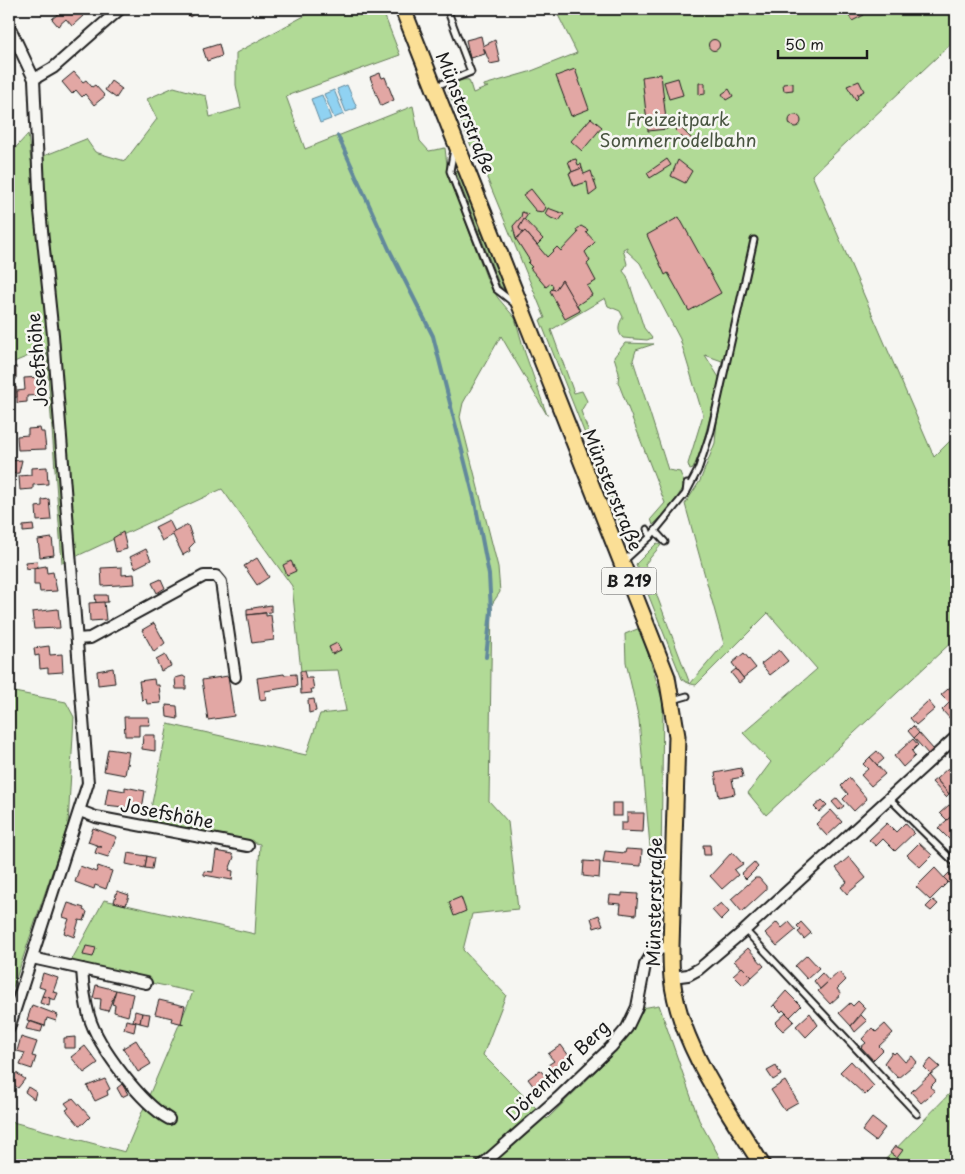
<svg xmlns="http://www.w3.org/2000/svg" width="965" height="1174" font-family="'Playpen Sans',sans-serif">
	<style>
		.green { fill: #b1da96; stroke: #667b59 }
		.water { fill: #90d2f2; stroke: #62899c }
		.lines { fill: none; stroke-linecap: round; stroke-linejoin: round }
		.stream { stroke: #62899c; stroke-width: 4 }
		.building { fill: #e2a7a4; stroke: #1c1c1c }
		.lane-casing { stroke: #1c1c1c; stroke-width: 9 }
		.street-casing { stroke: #1c1c1c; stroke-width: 14 }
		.primary-casing { stroke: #1c1c1c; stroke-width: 19 }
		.lane { stroke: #f6f6f2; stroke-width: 5 }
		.street { stroke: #f6f6f2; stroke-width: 10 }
		.primary { stroke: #fbdf96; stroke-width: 15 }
		.labels { text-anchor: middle; stroke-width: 5; stroke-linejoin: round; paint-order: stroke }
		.shield { fill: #f6f6f2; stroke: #5d5d5c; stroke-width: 1 }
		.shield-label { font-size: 16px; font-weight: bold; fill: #1c1c1c }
		.street-label { font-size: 18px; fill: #1c1c1c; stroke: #f6f6f2 }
		.park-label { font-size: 18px; fill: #495541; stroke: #f6f6f2 }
	</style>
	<rect width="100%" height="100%" fill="#f6f6f2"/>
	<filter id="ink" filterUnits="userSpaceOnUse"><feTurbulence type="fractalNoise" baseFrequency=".02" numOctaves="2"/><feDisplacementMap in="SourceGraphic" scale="10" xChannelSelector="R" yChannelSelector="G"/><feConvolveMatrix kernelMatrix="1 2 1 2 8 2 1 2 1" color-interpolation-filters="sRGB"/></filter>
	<g filter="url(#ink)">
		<g class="green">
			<path d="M317,9H382L400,55L286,96L305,149L413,106L420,141L429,151L445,148L448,174L488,282L498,298L515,318L525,353L547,415L501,336L463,403L460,417L498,567L500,592L492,604L489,801L508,822L518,909L472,914L463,950L506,995L483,1055L547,1119L615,1052L633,1029L642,1008L659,1005L699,1120L724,1165H9V1121L125,1152L193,992L69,965L104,900L255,934L260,844L148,823L168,724L306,755L320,714L346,711L338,670L301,671L292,586L222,489L62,563L46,349L9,364V155L28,134L31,161L86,139L95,152L125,161L157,119L147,99L174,87L206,96L210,117L241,108L236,85V53Z"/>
			<path d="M555,9H956V39L812,175L934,457L956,435V638L766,815L748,793L771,762L743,733L817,669L768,613L696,685C690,684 687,683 682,679L636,564L657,543L661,545L645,564L690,684L724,644L685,504L700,481L715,443L722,361L705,355L720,379L702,447L693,469L690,470L688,464L703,415L680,339L640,263L627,251V247L623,249L627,264L623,271L627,276L644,328L652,338L647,340L623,338C617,332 618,324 623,317L620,311L608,306L605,298L551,330L574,393L582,391L587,401L581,411L628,543L540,320L545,318L475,149L471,146L447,88C450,81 462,79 469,80L473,93L488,87H484V85L529,72L577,53Z"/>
			<path d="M457,165L503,283L504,289L500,286L456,173Z"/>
			<path d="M625,343L654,344L636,350L633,360L668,470L680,472L685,485L671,507L653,525L651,519L665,503L618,382L619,373L614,357Z"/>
			<path d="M640,628L663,702L661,866L651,858L639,720L626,662L625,634Z"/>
			<path d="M9,691L66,702L74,717L68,825L9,999Z"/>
			<path d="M956,1087V1165H880Z"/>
		</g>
		<g class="water">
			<path d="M347,85L357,108L346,112L337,89Z"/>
			<path d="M334,90L344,114L334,118L324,94Z"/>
			<path d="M322,95L331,119L320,123L311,99Z"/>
		</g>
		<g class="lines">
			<path class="stream" d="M338,136L389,249L433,336L475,502L489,575L491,611L486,657"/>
		</g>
		<g class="building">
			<path d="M64,9H77L83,16L72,26L66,19L58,26L52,19Z"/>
			<path d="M186,9H195L197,11L190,17L184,11Z"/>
			<path d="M845,9H860L864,15L852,21Z"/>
			<path d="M481,36L485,54L470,58L466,40Z"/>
			<circle cx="714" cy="45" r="5.5"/>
			<path d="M495,40L500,62L490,64L483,46Z"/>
			<path d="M219,44L222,56L207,61L203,49Z"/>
			<path d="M575,69L589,109L571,116L556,76Z"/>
			<path d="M74,72L83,82L86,80L92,87L95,85L105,96L94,105L85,94L82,97L76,90L72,94L62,82Z"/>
			<path d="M380,73L382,78L385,77L394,100L381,106L370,77Z"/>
			<path d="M661,74L667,129L648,131L642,77Z"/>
			<path d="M678,78L683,95L669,99L664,82Z"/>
			<path d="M111,81L122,89L116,98L105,90Z"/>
			<path d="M859,81L864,91L857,95L858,98L856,100L847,86Z"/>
			<path d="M699,83H705V94L699,95Z"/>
			<path d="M793,83V90L784,91L783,84Z"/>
			<path d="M729,89L733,96L726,100L722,94Z"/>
			<circle cx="795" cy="121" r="6"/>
			<path d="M591,118L602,127L582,151L571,141Z"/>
			<path d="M679,126L693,140L689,144L675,130Z"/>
			<path d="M576,159L578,165L581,164L582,168L572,172L568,161Z"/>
			<path d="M667,159L671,165L650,178L647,173Z"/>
			<path d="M678,160L692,171L685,183L671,176Z"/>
			<path d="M582,168L584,174L591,171L597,190L589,196L587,182L574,186L569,173Z"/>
			<path d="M531,189L546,208L543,212L536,211L523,195Z"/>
			<path d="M548,208L564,214L559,221L551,218L545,214Z"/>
			<path d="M522,212L528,214L519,228L523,233L516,239L513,226L521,217Z"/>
			<path d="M679,217L721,293L689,311L668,273L665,275L647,235Z"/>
			<path d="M524,219L543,239L537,245L525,231L523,233L519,228Z"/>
			<path d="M581,226L588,230L586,232L595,242L585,252L590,261L587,264L596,281L587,286L592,295L576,306L562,280L555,290L552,289L553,286L551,283L546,287L530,268L532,267L528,263L530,261L516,239L525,231L547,257L557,247L561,251L578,233L576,230Z"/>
			<path d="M562,280L580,311L565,319L550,291L552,289L555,290Z"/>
			<rect x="9" y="367" width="7" height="12"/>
			<path d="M40,377L42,395L27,396V402L17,403V391L25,390L24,378Z"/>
			<path d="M9,387H16L17,397L9,398Z"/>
			<path d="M40,428L41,432H44L46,449L18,450L17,436L28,435V429Z"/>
			<path d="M22,460L19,473L9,474V461Z"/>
			<path d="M47,467L48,484L33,485V489L20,490L19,476L31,475V468Z"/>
			<path d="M49,499L51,520L37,521L36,507L42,506V500Z"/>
			<path d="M169,520L175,532L172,533L173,535L162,541L155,527Z"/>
			<path d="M33,525L34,531L23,532V526Z"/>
			<path d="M188,525L194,543L189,548L190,551L183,555L172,533Z"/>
			<path d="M123,532L127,549L116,552L113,538Z"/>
			<path d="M52,538L54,555L40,557L38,540Z"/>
			<path d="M146,549L151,560L135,568L130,557Z"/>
			<path d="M257,558L269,577L257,585L244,566Z"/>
			<path d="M37,561L38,567L26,569L25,562Z"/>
			<path d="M291,561L296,571L287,575L283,565Z"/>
			<path d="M46,566L47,573L53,572L57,591L40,592L39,585H34V568Z"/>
			<path d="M122,567V575L134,574L135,584L102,586L101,568Z"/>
			<path d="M161,579L165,588L157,593L152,583Z"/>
			<path d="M95,595H107L108,602L96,603Z"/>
			<path d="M104,602L106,620L90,621L89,603Z"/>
			<path d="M271,605V612L247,615V609Z"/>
			<path d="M58,609L60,628L34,629L32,612Z"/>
			<path d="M266,613V616L271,615L274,640L252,643L247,615Z"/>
			<path d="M154,623L165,643L154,652L142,630Z"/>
			<path d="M337,643L341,650L332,654L329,647Z"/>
			<path d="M49,646L50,655L62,654L63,672L48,673V668L40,669L39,655L35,656L34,648Z"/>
			<path d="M779,650L788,661L770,675L761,664Z"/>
			<path d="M744,653L756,668L743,678L732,663Z"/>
			<path d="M165,655L171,666L161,671L156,660Z"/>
			<path d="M113,668L115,683L98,685L97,671Z"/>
			<path d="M736,669L744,679L739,683L731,673Z"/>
			<path d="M300,671H304L306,678H312L314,689H311L312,693L301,694Z"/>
			<path d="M284,674V675L296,674L297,686L265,691L266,699L260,700L257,678Z"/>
			<path d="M183,676L186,678V689H176L175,678Z"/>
			<path d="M228,676L234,716L208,720L202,680Z"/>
			<path d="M154,679L155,685H159L161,703L147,704L146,699L142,700L139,681Z"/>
			<path d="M954,684L956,686V718L953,722L942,710L949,703L941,695Z"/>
			<path d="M314,699L316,711L309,713L308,700Z"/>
			<path d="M928,701L935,709L916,725L910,718Z"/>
			<path d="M166,705L177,706L178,719L167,717Z"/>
			<path d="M124,717H149L150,725H139V736H125Z"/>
			<path d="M913,726L919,733L914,738L908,731Z"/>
			<path d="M919,733L934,750L929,755L914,738Z"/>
			<path d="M143,735H155V751L142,749Z"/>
			<path d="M913,739L918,745L912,751L915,756L903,767L894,756Z"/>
			<path d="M108,749L129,752L127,763L129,764H127L125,775L104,771Z"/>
			<path d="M877,751L884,759L877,765L870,757Z"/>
			<path d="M870,757L885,774L871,786L861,775L868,769L863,764Z"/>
			<path d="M741,768L743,777L732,779L735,794L719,797L715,773Z"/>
			<path d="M948,768L956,777V788L949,794L936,779Z"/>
			<path d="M849,778L867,799L854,811L843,799L848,794L841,786Z"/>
			<path d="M936,779L949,794L946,797L932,782Z"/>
			<path d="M125,787L145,791L142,809L105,805L108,788L125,791Z"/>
			<path d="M837,798L844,806L839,810L832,802Z"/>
			<path d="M822,800L827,805L819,812L814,807Z"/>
			<rect x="612" y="803" width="10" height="13"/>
			<path d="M949,805L956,811L947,820L940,813Z"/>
			<path d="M831,810L842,822L827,836L816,824Z"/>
			<path d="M627,813H644L643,832L621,831V823H627Z"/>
			<path d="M955,813L956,834L950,840L938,828Z"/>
			<path d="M887,823L896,832L905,823L914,833L895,851L883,839L876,846L869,840Z"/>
			<path d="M93,828L117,837L108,857L95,853L97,847H102L88,842Z"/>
			<path d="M919,843L932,855L920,867L907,855Z"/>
			<path d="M703,845H710L711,855H704Z"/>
			<path d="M626,849L642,850L641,866L603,863L605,851L625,853Z"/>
			<path d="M216,851L232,854L234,857L229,870L233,871L232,880L204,875V871L213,872Z"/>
			<path d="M732,852L743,864L734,870L738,875L722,889L710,876Z"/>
			<path d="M128,853L147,856L145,868L126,864Z"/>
			<path d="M147,856L154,858L152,869L145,868Z"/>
			<path d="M849,857L866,878L847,894L841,887L847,882L836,868Z"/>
			<path d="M584,861L600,862L599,878L583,876Z"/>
			<path d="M754,862L758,867L746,879L741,874Z"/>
			<path d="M80,866L96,872L98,866L112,871L106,889L95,885L94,889L75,882Z"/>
			<path d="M935,868L948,882L930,900L916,887Z"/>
			<path d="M949,873L956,880L952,886L944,878Z"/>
			<path d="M755,878H759L766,886V890L742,912L731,899Z"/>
			<path d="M117,891L129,895L126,905L114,902Z"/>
			<path d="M622,893L638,894L636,915L620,913L621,904L609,903L610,895L622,896Z"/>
			<path d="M461,897L466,911L454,916L449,902Z"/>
			<path d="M933,900L938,904L931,911L926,907Z"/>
			<path d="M68,903L84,908L83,910L87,912L84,921L79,920L74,937L64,933L69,919L63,917Z"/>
			<path d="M721,903L729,912L721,920L712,910Z"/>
			<path d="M599,915L603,925L594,928L591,918Z"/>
			<path d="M777,922L782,928L789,922L796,930L777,946L765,933Z"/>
			<path d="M801,922L811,933L804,939L798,932L801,930L797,926Z"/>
			<path d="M86,946L96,948L93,957L83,955Z"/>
			<path d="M748,948L764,966L752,977L734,961Z"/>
			<path d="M807,955L819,968L807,979L795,966Z"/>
			<path d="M742,967L752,977L743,985L733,975Z"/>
			<path d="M839,972L846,980L837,989L841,994L830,1004L818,991Z"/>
			<path d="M43,973L58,978L53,992L58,993L55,1000L42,996L45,989L39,987Z"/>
			<path d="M822,973L829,981L820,989L814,981Z"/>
			<path d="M96,985L116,990L108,1011L100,1009L101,999L93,998Z"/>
			<path d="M116,990L133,994L128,1016L114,1012L115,1005L112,1004Z"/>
			<path d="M786,991L801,1006L790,1017L783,1010L781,1012L774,1005L772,1007Z"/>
			<path d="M42,996L50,998L49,1006L40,1003Z"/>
			<path d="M159,1000L185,1006L181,1023L184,1024L171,1021L172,1018L155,1014Z"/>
			<path d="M858,1001L865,1008L851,1026L839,1013L850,1003L853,1006Z"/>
			<path d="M32,1005L58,1015L56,1021L47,1018L45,1026L27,1020Z"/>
			<path d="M135,1011L142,1013L140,1023L133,1021Z"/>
			<path d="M142,1013L150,1014L148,1025L140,1023Z"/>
			<path d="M786,1013L794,1021L783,1031L775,1023Z"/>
			<path d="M810,1013L818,1025L806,1037L796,1026Z"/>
			<path d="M861,1015L867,1021L855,1032L851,1026Z"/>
			<path d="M126,1020L136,1022L134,1032L124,1029Z"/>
			<path d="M29,1021L43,1026L41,1032L26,1029Z"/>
			<path d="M885,1024L893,1033L879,1046L883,1050L873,1060L861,1047L866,1043L862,1039L872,1028L876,1032Z"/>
			<path d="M21,1037L37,1042L32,1056L36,1057L32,1069L20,1065L25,1053L17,1051Z"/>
			<path d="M75,1037V1048H64V1038Z"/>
			<path d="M136,1040L151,1064L138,1072L123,1048Z"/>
			<path d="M561,1045L572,1060L554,1073L548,1065L554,1061L548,1054Z"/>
			<path d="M85,1046L98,1063L84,1073L71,1057Z"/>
			<path d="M892,1052L894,1054L896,1052L905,1062L912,1056L917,1062L898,1078L884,1063Z"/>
			<path d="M931,1059L940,1067L931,1074L924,1067Z"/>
			<path d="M851,1061L874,1086L865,1095L840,1072Z"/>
			<path d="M776,1066L781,1075L773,1080L767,1071Z"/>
			<path d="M540,1070L547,1078L534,1087L528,1079Z"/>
			<path d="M15,1072L25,1079L18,1088L9,1081Z"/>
			<path d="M930,1074L936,1081L930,1087L935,1091L921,1103L911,1092Z"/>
			<path d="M105,1079L110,1089L107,1091L108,1095L95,1101L87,1086Z"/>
			<path d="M548,1080L552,1086L538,1096L534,1091Z"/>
			<path d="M785,1081L798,1102L784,1110L771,1090Z"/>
			<path d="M122,1084L128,1094L122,1097L117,1088Z"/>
			<path d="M28,1087L36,1092L34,1099L25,1092Z"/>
			<path d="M73,1098L90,1117L83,1124L79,1125L66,1110L69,1108L65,1103Z"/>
			<path d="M872,1118L885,1128L875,1141L862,1131Z"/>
			<path d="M895,1146L903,1150L897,1158L890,1153Z"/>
		</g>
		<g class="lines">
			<g class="lane-casing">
				<g id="lane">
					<path d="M434,87L471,72L447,9"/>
					<path d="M454,149L450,171L496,289L515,304"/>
					<path d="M686,493L698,470L711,431L754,240"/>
					<path d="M655,531L665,542"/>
					<path d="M650,537L686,493L687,484"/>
					<path d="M624,561L650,537L647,529"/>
					<path d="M673,700L687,696"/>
					<path d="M889,798L956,864"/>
					<path d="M745,930L917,1114"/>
				</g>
			</g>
			<g class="street-casing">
				<g id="street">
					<path d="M9,26L34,79L40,211L53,335L88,783L9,1028"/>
					<path d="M34,79L53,68L120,9"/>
					<path d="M77,639L90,638L204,576H216L221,582L235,677"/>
					<path d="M80,811L96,817L248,846"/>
					<path d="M32,958L146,983"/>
					<path d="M82,969C83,985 85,1001 89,1016C98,1047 141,1103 169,1119"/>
					<path d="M672,977L688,975L699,969L745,930L956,737"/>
					<path d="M482,1165L558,1098L611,1047L627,1028L637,1007L645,965L654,950L671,947"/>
				</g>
			</g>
			<g class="primary-casing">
				<path id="primary" d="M403,9L667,677L677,736L671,947C671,957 671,968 672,978C679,1044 728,1110 762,1165"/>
			</g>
			<use href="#lane" class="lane"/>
			<use href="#street" class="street"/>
			<use href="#primary" class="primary"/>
		</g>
	</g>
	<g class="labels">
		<rect class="shield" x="601.5" y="567.5" width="55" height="27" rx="4"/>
		<g class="shield-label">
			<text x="629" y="587">B 219</text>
		</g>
		<g class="street-label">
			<text transform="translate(465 113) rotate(68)" y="6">Münsterstraße</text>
			<text transform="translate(38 360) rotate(-95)" y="6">Josefshöhe</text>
			<text transform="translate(612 490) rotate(68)" y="6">Münsterstraße</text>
			<text transform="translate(167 814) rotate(11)" y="6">Josefshöhe</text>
			<text transform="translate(655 902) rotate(-89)" y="6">Münsterstraße</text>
			<text transform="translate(558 1071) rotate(-44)" y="6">Dörenther Berg</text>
		</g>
		<g class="park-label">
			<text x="678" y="126">Freizeitpark<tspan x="678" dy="21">Sommerrodelbahn</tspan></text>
		</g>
	</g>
	<rect width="965" height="1174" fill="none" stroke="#f6f6f2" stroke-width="30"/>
	<rect x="15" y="15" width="935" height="1144" fill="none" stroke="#1c1c1c" stroke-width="2" filter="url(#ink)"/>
	<path d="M778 50v8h89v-8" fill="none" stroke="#1c1c1c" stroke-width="2.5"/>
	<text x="785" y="50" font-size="15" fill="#1c1c1c" stroke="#f6f6f2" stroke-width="4" paint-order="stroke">50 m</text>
</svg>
